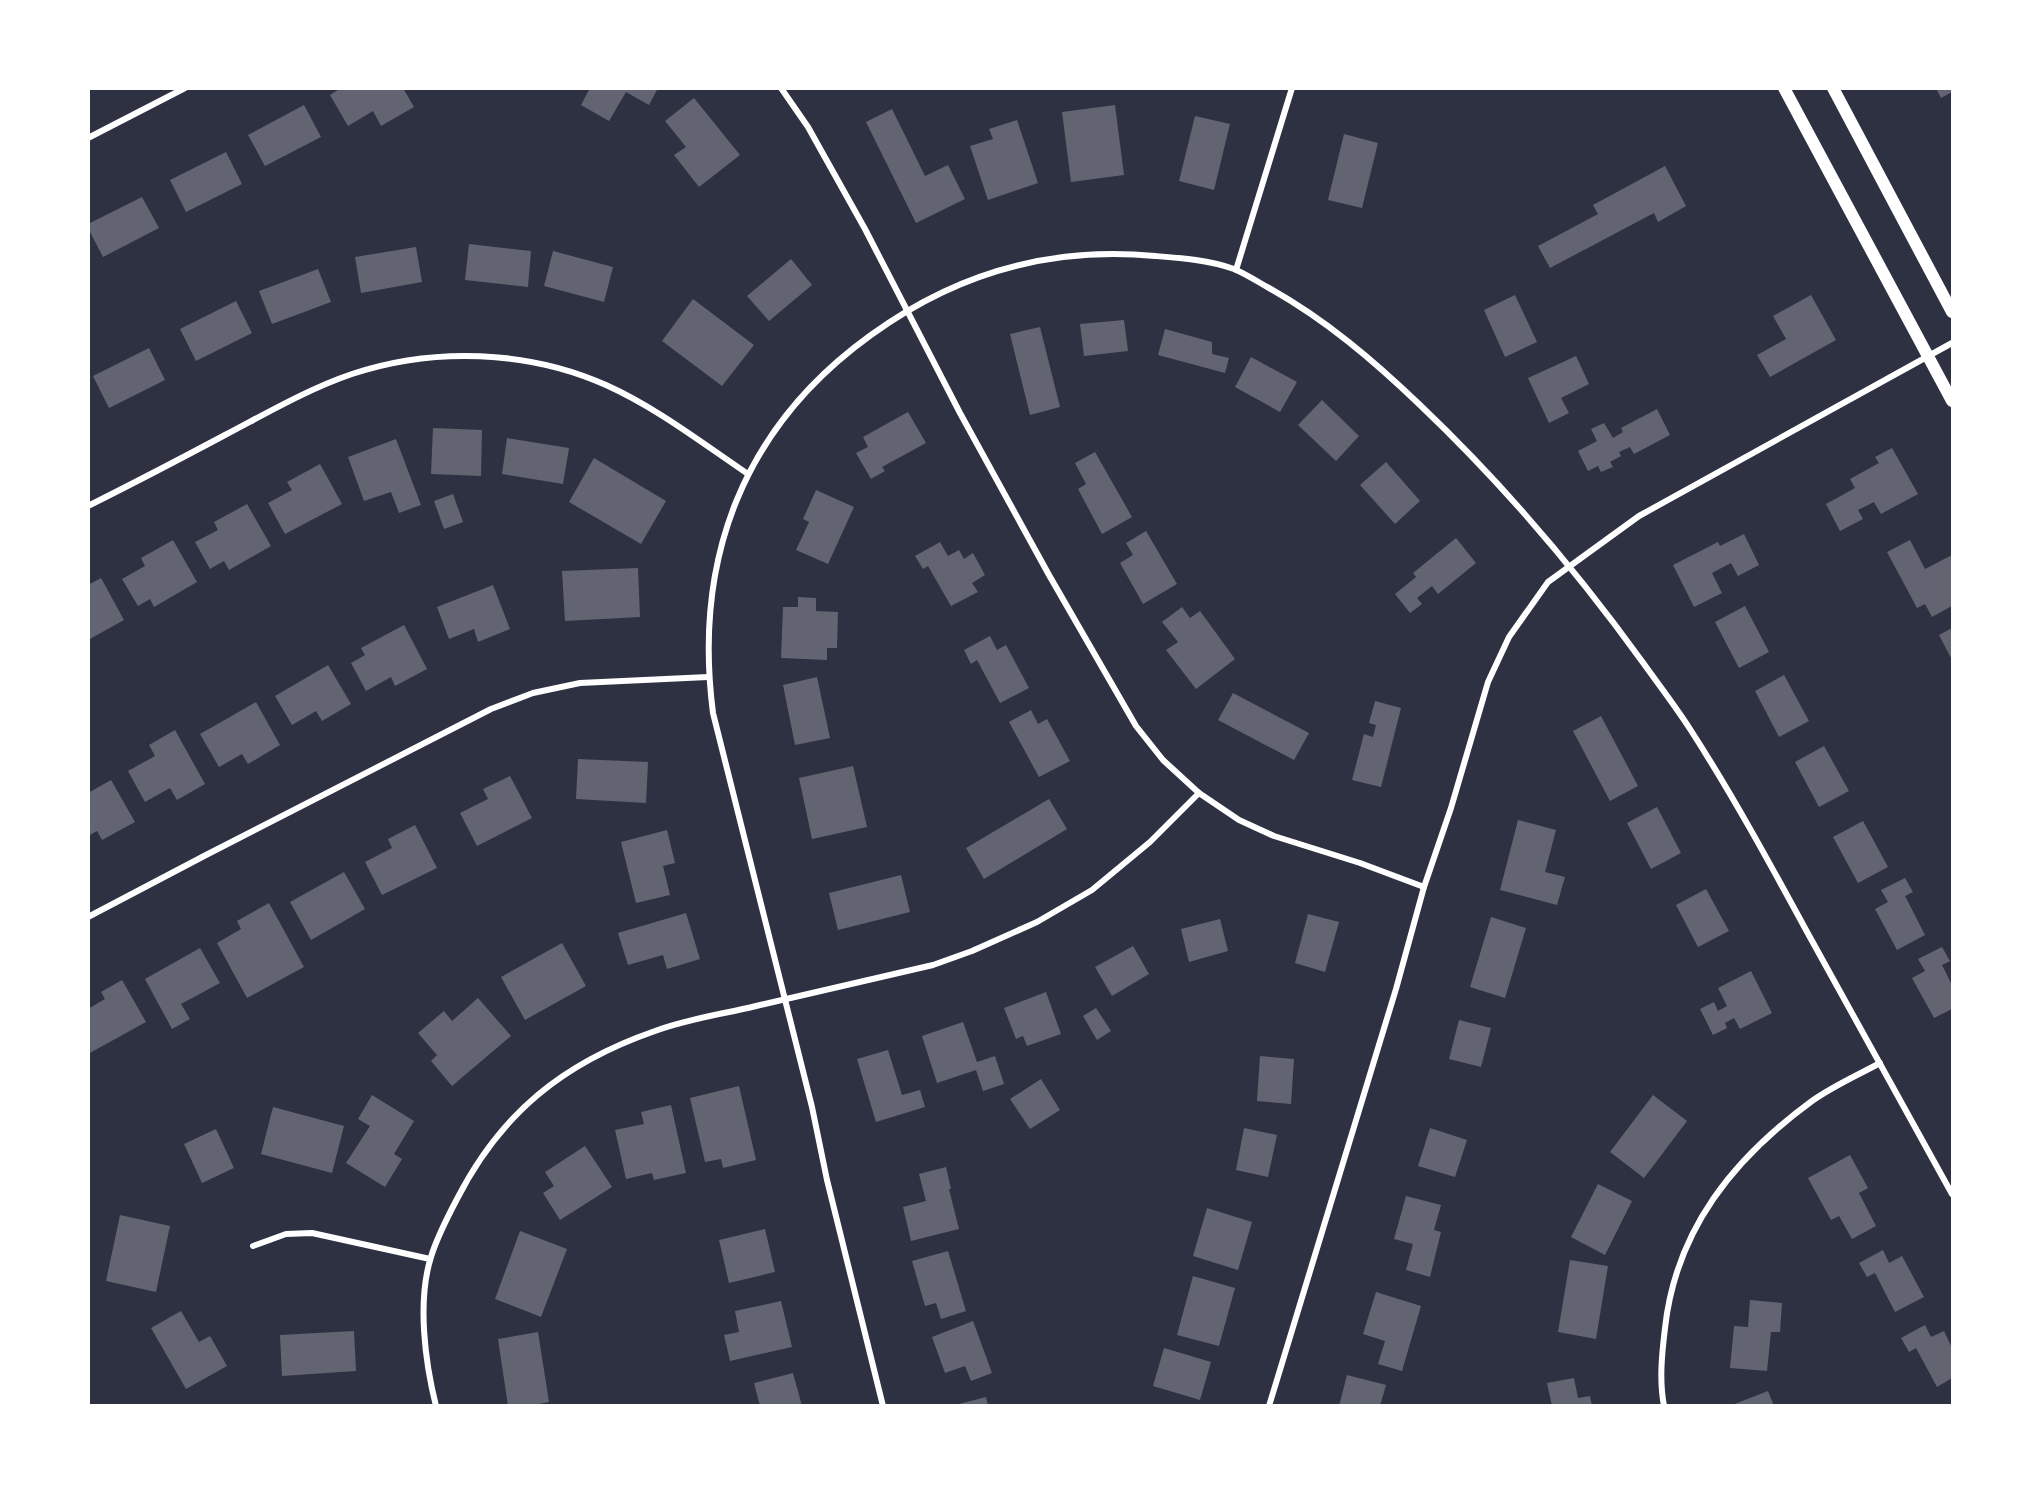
<svg xmlns="http://www.w3.org/2000/svg" width="2041" height="1494" font-family="Manrope,sans-serif">
	<style>
		.building { fill: #626471 }
		.lines { fill: none; stroke-linecap: round; stroke-linejoin: round }
		.minor { stroke: #fff; stroke-width: 6 }
		.secondary { stroke: #fff; stroke-width: 12 }
	</style>
	<rect width="100%" height="100%" fill="#2d3142"/>
	<g class="building">
		<path d="M341,88H403L414,107L381,126L373,111L348,126L330,95Z"/>
		<path d="M590,88H658L649,105L626,92L609,121L581,105Z"/>
		<path d="M1936,88H1952V92L1941,98Z"/>
		<path d="M694,98L740,155L699,187L674,155L686,147L665,121Z"/>
		<path d="M304,105L321,137L265,166L248,135Z"/>
		<path d="M1115,105L1124,175L1071,182L1062,112Z"/>
		<path d="M892,109L925,176L948,165L965,199L916,223L866,122Z"/>
		<path d="M1195,116L1230,124L1214,190L1179,181Z"/>
		<path d="M1017,120L1038,183L988,200L970,146L993,139L989,129Z"/>
		<path d="M1344,134L1378,143L1362,208L1328,200Z"/>
		<path d="M226,152L242,184L186,212L170,180Z"/>
		<path d="M1665,166L1686,206L1658,222L1654,213L1550,268L1538,246L1598,214L1593,205Z"/>
		<path d="M142,197L159,228L103,257L88,228V224Z"/>
		<path d="M469,244L531,251L528,287L465,280Z"/>
		<path d="M416,247L422,282L361,293L355,257Z"/>
		<path d="M553,251L613,267L604,302L544,286Z"/>
		<path d="M791,259L812,285L769,321L747,296Z"/>
		<path d="M318,269L331,302L272,324L259,291Z"/>
		<path d="M1515,295L1537,342L1505,357L1484,310Z"/>
		<path d="M1811,295L1836,340L1770,377L1757,355L1786,339L1773,316Z"/>
		<path d="M693,299L754,345L722,386L662,341Z"/>
		<path d="M236,301L252,333L196,361L180,329Z"/>
		<path d="M1124,320L1128,351L1084,356L1080,324Z"/>
		<path d="M1040,327L1060,407L1030,415L1010,334Z"/>
		<path d="M1165,329L1212,342V354L1229,358L1225,373L1158,355Z"/>
		<path d="M149,348L165,380L109,408L93,376Z"/>
		<path d="M1576,356L1589,384L1561,398L1569,413L1549,423L1528,378Z"/>
		<path d="M1251,357L1297,382L1280,412L1235,387Z"/>
		<path d="M1322,400L1359,436L1336,461L1298,425Z"/>
		<path d="M1657,409L1670,435L1634,454L1630,447L1619,452L1621,456L1610,462L1613,467L1601,472L1598,466L1588,471L1578,451L1597,441L1591,429L1604,423L1613,438L1623,432L1621,428Z"/>
		<path d="M908,412L926,443L882,467L885,471L871,479L856,453L868,447L863,437Z"/>
		<path d="M433,428L482,430L481,476L431,474Z"/>
		<path d="M507,438L569,448L563,484L502,474Z"/>
		<path d="M396,439L421,505L399,513L391,492L364,501L348,457Z"/>
		<path d="M1892,448L1918,494L1881,514L1874,502L1858,510L1863,519L1840,531L1826,504L1855,488L1850,479L1879,463L1875,457Z"/>
		<path d="M1095,452L1132,517L1102,534L1078,489L1086,484L1075,463Z"/>
		<path d="M594,458L666,501L641,544L569,502Z"/>
		<path d="M1386,462L1420,501L1395,524L1360,485Z"/>
		<path d="M320,464L342,504L285,534L268,503L292,490L287,482Z"/>
		<path d="M816,490L854,507L828,564L796,550L809,522L803,519Z"/>
		<path d="M453,494L463,522L444,529L434,501Z"/>
		<path d="M247,504L271,546L229,570L224,561L210,569L195,542L218,530L214,522Z"/>
		<path d="M1146,531L1177,584L1143,604L1120,563L1133,555L1126,543Z"/>
		<path d="M1744,534L1759,565L1738,576L1731,563L1712,573L1722,593L1694,607L1673,565L1718,542L1720,546Z"/>
		<path d="M1456,538L1476,563L1438,594L1432,586L1417,598L1422,604L1410,613L1395,594L1416,577L1413,573Z"/>
		<path d="M173,540L197,582L154,607L150,599L138,606L122,579L145,566L141,558Z"/>
		<path d="M1910,540L1925,569L1952,555V606L1932,617L1925,604L1917,608L1887,552Z"/>
		<path d="M940,542L948,556L959,550L964,559L973,553L985,575L972,583L978,592L951,606L928,566L923,569L915,556Z"/>
		<path d="M638,568L640,617L565,621L562,571Z"/>
		<path d="M101,578L124,620L88,640V585Z"/>
		<path d="M493,585L510,629L478,642L474,629L449,639L437,607Z"/>
		<path d="M798,597L816,598V611L838,612L837,648H827V660L781,658L783,607H798Z"/>
		<path d="M1745,606L1769,652L1739,668L1715,622Z"/>
		<path d="M1182,607L1190,618L1200,611L1235,659L1196,689L1166,650L1178,642L1162,622Z"/>
		<path d="M404,625L427,669L395,686L391,677L366,691L351,663L365,655L361,648Z"/>
		<path d="M1952,628V660L1939,635Z"/>
		<path d="M990,636L997,650L1006,645L1029,688L1000,703L977,660L971,664L964,650Z"/>
		<path d="M328,665L351,704L322,721L316,711L292,725L275,696Z"/>
		<path d="M1784,675L1809,721L1779,737L1755,691Z"/>
		<path d="M817,677L830,738L795,745L783,685Z"/>
		<path d="M1233,693L1309,733L1294,760L1218,720Z"/>
		<path d="M1375,701L1401,708L1381,787L1352,780L1364,734L1373,737L1376,725L1369,723Z"/>
		<path d="M256,702L280,745L248,764L242,754L219,767L200,734Z"/>
		<path d="M1031,710L1038,724L1047,719L1070,761L1039,777L1009,722Z"/>
		<path d="M1601,716L1638,786L1610,801L1573,731Z"/>
		<path d="M175,730L205,784L177,800L170,788L145,802L128,771L155,756L149,745Z"/>
		<path d="M1824,746L1849,791L1819,807L1795,762Z"/>
		<path d="M578,759L648,762L646,803L576,799Z"/>
		<path d="M853,766L867,827L812,839L799,778Z"/>
		<path d="M510,776L532,818L477,846L460,813L488,799L483,789Z"/>
		<path d="M111,780L135,822L102,840L97,831L88,836V793Z"/>
		<path d="M1049,799L1067,829L984,879L966,848Z"/>
		<path d="M1657,807L1681,853L1651,869L1627,823Z"/>
		<path d="M1518,820L1556,830L1545,872L1565,877L1557,905L1500,890Z"/>
		<path d="M1863,821L1888,867L1858,883L1833,837Z"/>
		<path d="M415,825L437,868L382,895L365,862L392,848L388,839Z"/>
		<path d="M667,830L675,863L663,866L670,895L636,903L621,842Z"/>
		<path d="M344,872L365,909L311,940L290,902Z"/>
		<path d="M901,875L910,912L838,930L829,893Z"/>
		<path d="M1905,878L1913,892L1905,896L1925,935L1897,950L1875,909L1888,902L1881,890Z"/>
		<path d="M1706,889L1729,931L1698,947L1676,905Z"/>
		<path d="M269,903L304,967L247,998L217,943L241,929L237,921Z"/>
		<path d="M686,913L700,959L667,969L663,955L628,965L618,933Z"/>
		<path d="M1308,914L1339,922L1325,972L1295,963Z"/>
		<path d="M1491,917L1526,928L1505,998L1470,987Z"/>
		<path d="M1220,919L1228,951L1189,962L1181,929Z"/>
		<path d="M562,943L586,986L525,1020L501,977Z"/>
		<path d="M1133,946L1149,974L1112,996L1095,967Z"/>
		<path d="M1942,947L1950,961L1942,965L1952,985V1009L1934,1018L1912,978L1925,971L1918,959Z"/>
		<path d="M200,948L220,983L181,1004L190,1019L172,1029L145,979Z"/>
		<path d="M1751,971L1772,1013L1740,1029L1734,1018L1725,1023L1727,1028L1713,1035L1700,1009L1714,1002L1718,1011L1727,1006L1718,988Z"/>
		<path d="M122,980L146,1022L88,1054V1009L105,999L101,992Z"/>
		<path d="M1046,992L1061,1034L1027,1046L1023,1036L1016,1039L1004,1008Z"/>
		<path d="M478,998L511,1036L452,1086L431,1061L437,1055L418,1033L444,1011L452,1021Z"/>
		<path d="M1096,1008L1111,1031L1097,1040L1083,1016Z"/>
		<path d="M1459,1020L1491,1028L1481,1067L1449,1059Z"/>
		<path d="M963,1022L977,1062L995,1056L1004,1084L983,1091L976,1070L937,1083L922,1036Z"/>
		<path d="M888,1050L902,1095L920,1090L925,1107L876,1122L857,1059Z"/>
		<path d="M1260,1056L1294,1059L1291,1104L1257,1101Z"/>
		<path d="M1041,1079L1060,1110L1030,1129L1010,1099Z"/>
		<path d="M739,1086L756,1160L723,1168L721,1159L705,1162L690,1098Z"/>
		<path d="M372,1095L414,1121L394,1154L402,1159L385,1187L346,1163L370,1126L358,1119Z"/>
		<path d="M1653,1095L1687,1121L1644,1178L1610,1152Z"/>
		<path d="M671,1105L686,1173L654,1180L652,1173L626,1179L615,1130L644,1124L641,1112Z"/>
		<path d="M273,1107L344,1126L332,1173L261,1154Z"/>
		<path d="M1244,1128L1277,1135L1268,1177L1236,1170Z"/>
		<path d="M1430,1128L1467,1140L1455,1177L1418,1166Z"/>
		<path d="M216,1129L234,1168L202,1183L184,1144Z"/>
		<path d="M585,1146L612,1187L560,1220L543,1193L554,1186L545,1172Z"/>
		<path d="M1850,1155L1868,1188L1859,1193L1876,1226L1852,1239L1839,1216L1831,1220L1808,1178Z"/>
		<path d="M946,1167L951,1189H949L959,1229L911,1241L903,1207L926,1201L919,1174Z"/>
		<path d="M1598,1184L1632,1201L1605,1255L1571,1237Z"/>
		<path d="M1406,1196L1441,1205L1434,1230L1441,1232L1430,1277L1406,1270L1413,1244L1394,1239Z"/>
		<path d="M1207,1208L1252,1222L1238,1270L1193,1256Z"/>
		<path d="M120,1215L170,1226L156,1292L106,1281Z"/>
		<path d="M765,1229L775,1272L729,1283L719,1240Z"/>
		<path d="M520,1231L567,1249L541,1317L495,1299Z"/>
		<path d="M1883,1250L1889,1263L1902,1256L1924,1297L1895,1312L1875,1273L1867,1277L1859,1263Z"/>
		<path d="M948,1251L966,1311L941,1319L936,1303L925,1306L912,1261Z"/>
		<path d="M1570,1260L1608,1266L1596,1339L1558,1332Z"/>
		<path d="M1193,1276L1235,1288L1219,1346L1177,1335Z"/>
		<path d="M1376,1292L1421,1306L1402,1371L1378,1364L1385,1341L1363,1334Z"/>
		<path d="M1750,1300L1782,1303L1780,1332H1771L1767,1371L1730,1368L1734,1326L1748,1327Z"/>
		<path d="M781,1301L792,1347L730,1361L724,1335L739,1332L735,1311Z"/>
		<path d="M181,1311L199,1342L210,1336L227,1366L186,1389L151,1328Z"/>
		<path d="M973,1321L992,1373L971,1381L965,1366L945,1373L932,1337Z"/>
		<path d="M1925,1325L1931,1337L1944,1331L1952,1348V1378L1937,1387L1916,1348L1909,1352L1901,1338Z"/>
		<path d="M354,1331L356,1371L282,1376L280,1335Z"/>
		<path d="M538,1332L549,1402L529,1406H508L498,1339Z"/>
		<path d="M1164,1348L1211,1362L1200,1400L1153,1386Z"/>
		<path d="M793,1373L802,1406H760L754,1383Z"/>
		<path d="M1347,1375L1386,1385L1380,1406H1339Z"/>
		<path d="M1574,1378L1578,1398L1590,1396L1592,1406H1552L1547,1383Z"/>
		<path d="M1768,1391L1774,1406H1732V1405Z"/>
		<path d="M986,1397L988,1406H955V1405Z"/>
	</g>
	<g class="lines">
		<g class="minor">
			<path d="M781,88L808,127L865,229L960,413L1049,575L1136,726L1163,760L1199,793L1239,820L1274,836L1360,863L1424,887"/>
			<path d="M88,138L185,88"/>
			<path d="M1236,270L1292,88"/>
			<path d="M88,506C134,483 180,459 225,435C267,413 308,389 352,374C433,347 528,350 606,385C657,408 702,443 748,474"/>
			<path d="M88,917L206,855L491,709L533,693L580,683L708,677"/>
			<path d="M253,1246L286,1234L312,1233L430,1259"/>
			<path d="M436,1406C425,1362 417,1301 431,1257C437,1237 447,1218 457,1199C501,1113 563,1063 655,1031C687,1019 723,1014 756,1006C815,992 874,979 933,965L972,951L1037,922L1092,890L1150,842L1199,793"/>
			<path d="M883,1406L827,1180L812,1107L713,713C693,559 743,427 871,335C956,273 1050,246 1155,256C1181,258 1209,260 1234,269C1246,274 1258,282 1269,288C1326,320 1373,360 1420,405C1503,484 1577,571 1644,664C1659,685 1676,707 1690,729C1732,794 1769,862 1806,930C1855,1018 1904,1106 1952,1194"/>
			<path d="M1269,1406L1396,989L1424,887L1451,808L1488,682L1509,637L1548,582L1639,516L1952,343"/>
			<path d="M1664,1406C1659,1380 1662,1353 1665,1328C1676,1229 1734,1158 1812,1101C1833,1086 1858,1075 1880,1063"/>
		</g>
		<g class="secondary">
			<path d="M1784,88L1952,401"/>
			<path d="M1833,88L1952,312"/>
		</g>
	</g>
	<rect width="2041" height="1494" fill="none" stroke="#ffffff" stroke-width="180"/>
</svg>
